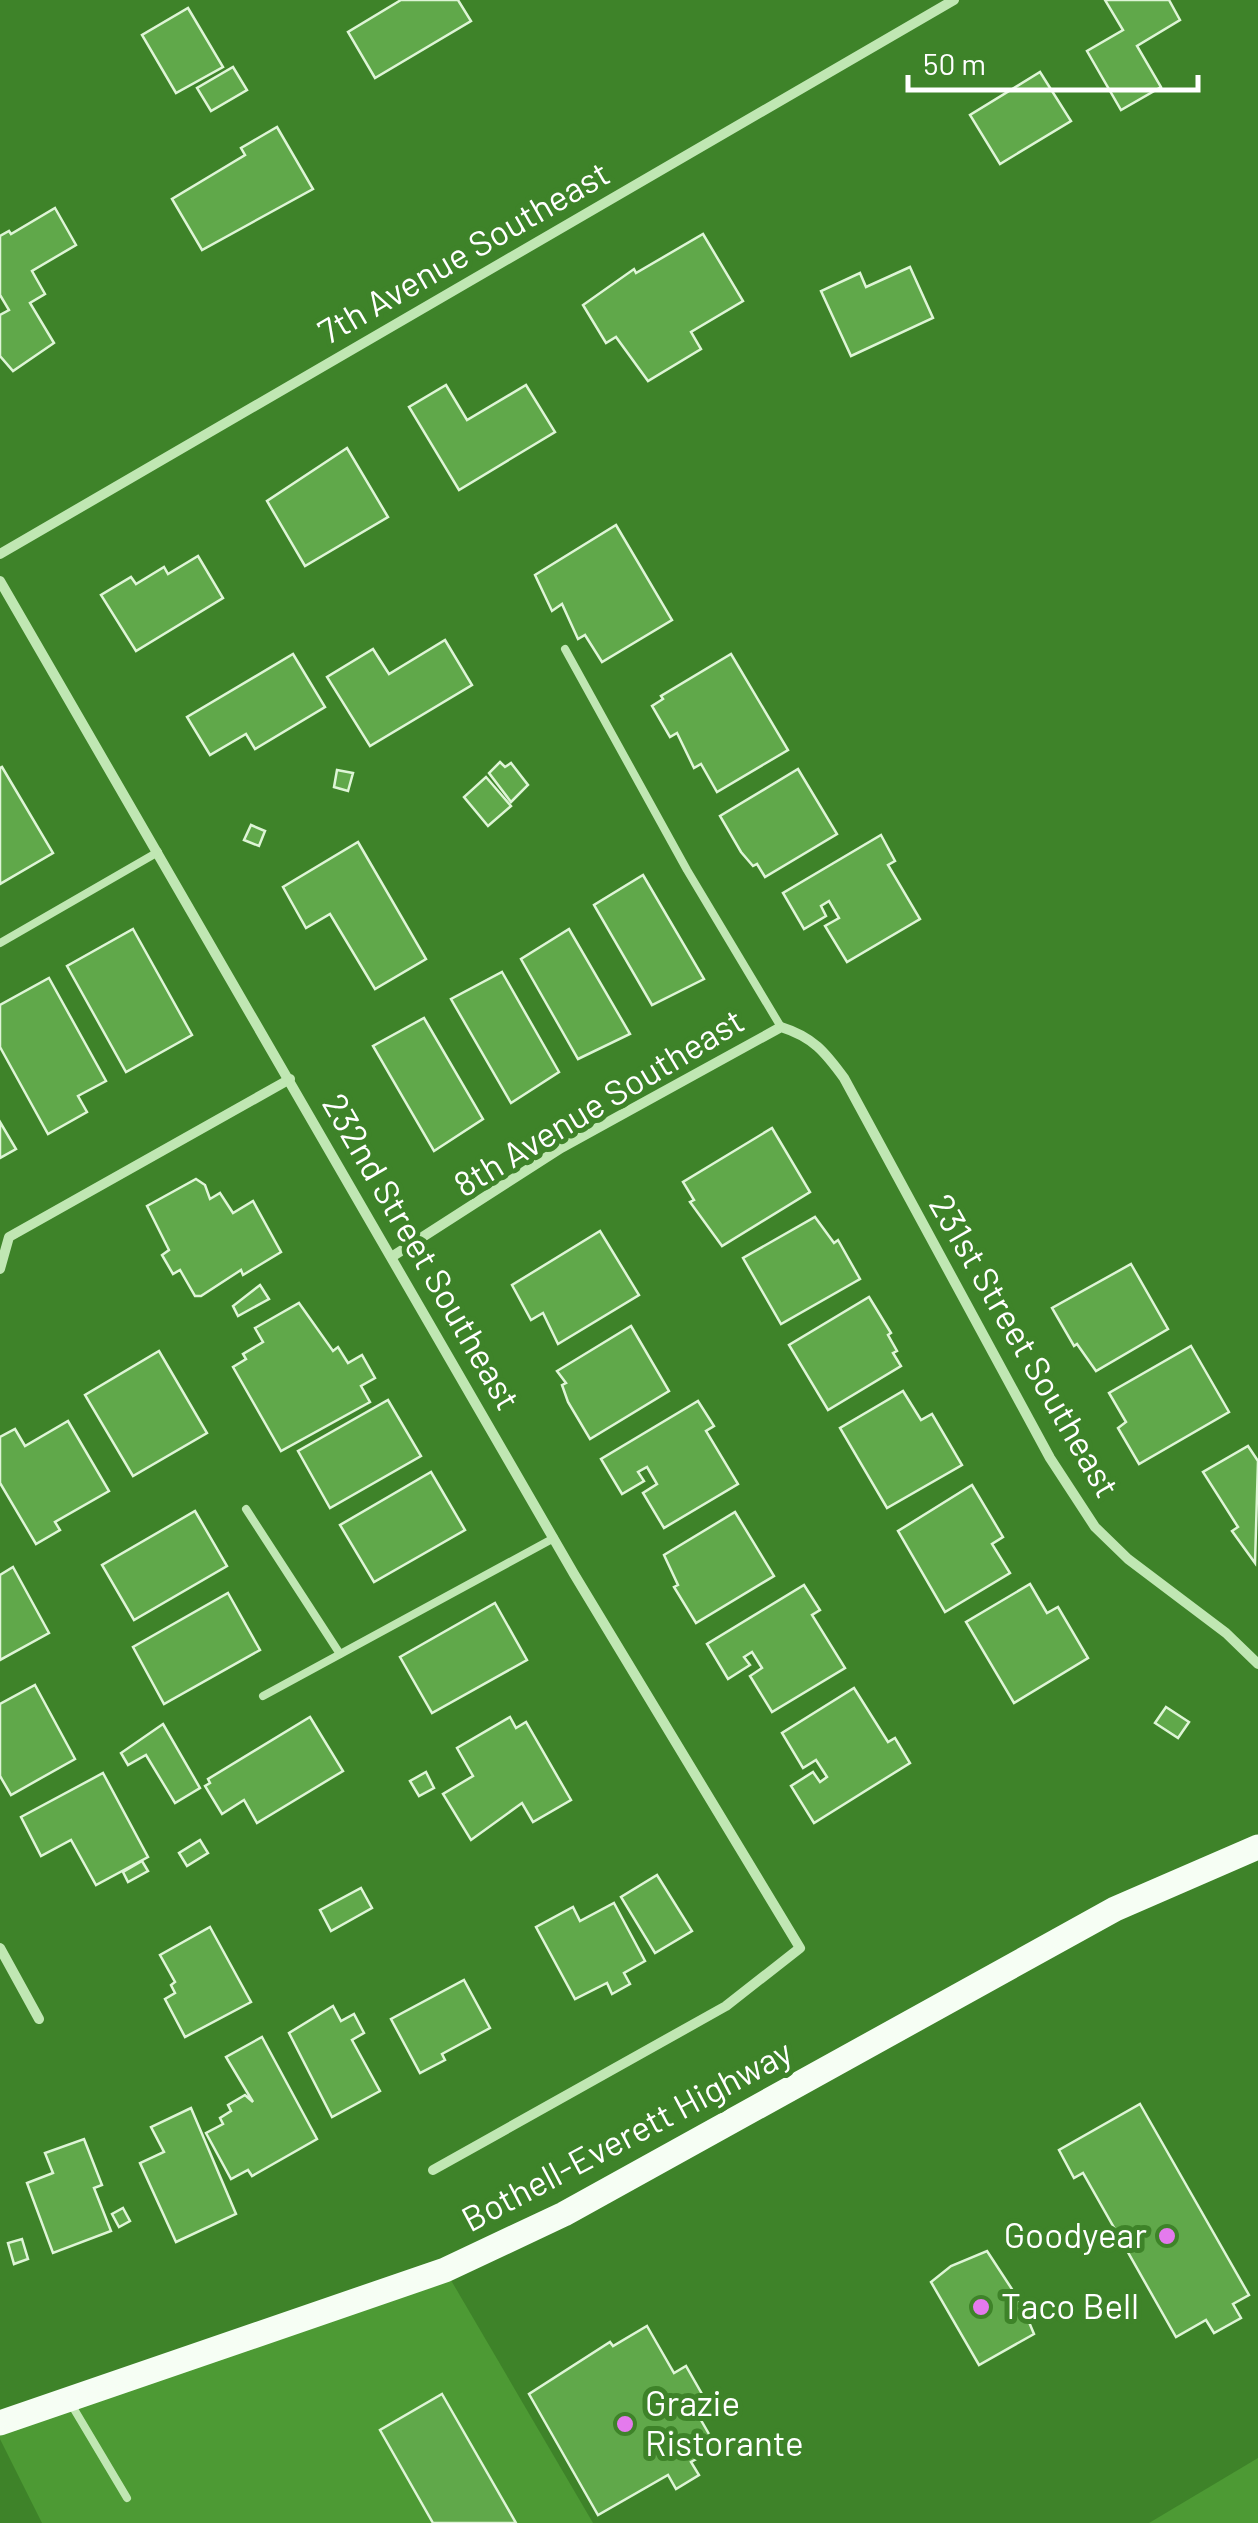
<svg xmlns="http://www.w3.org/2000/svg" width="1258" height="2523" font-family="Barlow,sans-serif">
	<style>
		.green { fill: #4d9a34 }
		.building { fill: #60a84a; stroke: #def5d6; stroke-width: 2.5 }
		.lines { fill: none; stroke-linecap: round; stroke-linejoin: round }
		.service { stroke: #c0e7b3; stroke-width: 8 }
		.minor { stroke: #c0e7b3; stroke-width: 10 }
		.primary { stroke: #f6fef4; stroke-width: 25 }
		.poi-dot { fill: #e47aed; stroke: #3e8329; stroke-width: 4 }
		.labels { text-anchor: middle; stroke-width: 10; stroke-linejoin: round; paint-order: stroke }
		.street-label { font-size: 35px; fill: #fff; stroke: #3e8329 }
		.poi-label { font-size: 35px; fill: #fff; stroke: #3e8329; text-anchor: start }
	</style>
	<rect width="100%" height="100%" fill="#3e8329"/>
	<g class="green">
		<path d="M445,2270L593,2523H42L0,2439V2423Z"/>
		<path d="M1258,2458V2523H1149Z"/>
	</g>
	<g class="building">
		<path d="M458,0L471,21L375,78L348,32L401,0Z"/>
		<path d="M1105,0H1169L1180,20L1137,46L1161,87L1121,110L1087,51L1123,30Z"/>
		<path d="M188,8L223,67L176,93L142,35Z"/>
		<path d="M233,67L247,90L211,111L197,88Z"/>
		<path d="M1040,72L1071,121L1000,164L970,115Z"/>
		<path d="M277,127L313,189L202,250L172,199L245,155L241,148Z"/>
		<path d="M55,208L76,245L32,271L45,294L30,303L54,343L13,371L0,356V315L9,310L0,295V236L9,231L11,234Z"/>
		<path d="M703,234L743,301L691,332L701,349L648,381L616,337L606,343L583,305L634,269L636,273Z"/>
		<path d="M910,267L933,318L851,356L821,291L860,273L866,287Z"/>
		<path d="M446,385L467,420L526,385L555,432L459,490L409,407Z"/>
		<path d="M347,448L388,517L305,566L267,501Z"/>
		<path d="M616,525L672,620L602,662L585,635L578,639L562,604L552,611L535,575Z"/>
		<path d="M198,556L223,598L136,651L101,595L131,577L136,584L164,567L168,574Z"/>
		<path d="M445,640L472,685L370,746L327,677L373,649L389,674Z"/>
		<path d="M293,654L325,707L255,749L246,734L210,755L187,717Z"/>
		<path d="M731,654L788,750L717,792L701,764L694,768L677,733L670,737L652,706L663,699L661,696Z"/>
		<path d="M500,762L505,767L511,763L528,785L511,802L489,773Z"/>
		<path d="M2,767L53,853L0,884V768Z"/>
		<path d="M798,769L837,834L765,877L757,864L753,866L741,852L720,816Z"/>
		<path d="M337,770L353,773L348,791L334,787Z"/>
		<path d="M486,777L511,806L488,826L464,797Z"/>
		<path d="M251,825L265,831L259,846L244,840Z"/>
		<path d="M881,835L895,861L888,865L920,919L847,962L825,926L839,918L829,901L821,906L826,916L804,929L783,893Z"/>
		<path d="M358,842L426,959L375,989L330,914L306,928L283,887Z"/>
		<path d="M643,875L704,979L652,1005L594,905Z"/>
		<path d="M133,929L192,1035L126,1072L67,966Z"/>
		<path d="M569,929L630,1034L578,1059L521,959Z"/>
		<path d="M502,972L559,1072L511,1103L451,999Z"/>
		<path d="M49,978L106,1081L78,1096L87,1112L48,1134L0,1047V1005Z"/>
		<path d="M424,1018L483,1119L434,1151L373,1046Z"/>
		<path d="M0,1122L16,1149L0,1158Z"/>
		<path d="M772,1128L810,1192L722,1246L690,1202L694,1200L683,1182Z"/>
		<path d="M196,1179L205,1185L210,1199L220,1193L233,1213L253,1201L281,1252L243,1275L241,1270L201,1296H195L180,1270L173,1274L162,1255L169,1250L147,1206Z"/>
		<path d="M815,1217L834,1243L838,1240L860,1279L781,1324L743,1258Z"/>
		<path d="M600,1231L639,1295L558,1344L543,1313L531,1320L512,1285Z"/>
		<path d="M1131,1264L1168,1329L1096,1371L1077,1344L1074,1346L1052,1308Z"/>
		<path d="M260,1285L269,1299L238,1316L233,1306Z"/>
		<path d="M869,1297L891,1333L888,1335L897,1351L893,1353L901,1366L828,1410L789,1345Z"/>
		<path d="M299,1303L333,1351L338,1347L348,1363L362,1355L375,1378L361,1386L370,1402L281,1451L233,1367L246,1359L243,1354L263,1342L255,1328Z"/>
		<path d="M631,1326L669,1391L590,1439L568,1402L562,1385L566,1383L557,1371Z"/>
		<path d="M1191,1346L1229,1412L1139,1464L1118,1428L1126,1422L1109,1393Z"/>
		<path d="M159,1351L207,1433L133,1476L85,1395Z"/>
		<path d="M903,1391L921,1420L932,1414L962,1465L887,1508L840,1428Z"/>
		<path d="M388,1400L421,1456L330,1508L298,1451Z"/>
		<path d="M698,1401L714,1426L706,1431L738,1484L664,1528L643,1493L657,1484L647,1467L638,1472L644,1481L622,1494L601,1459Z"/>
		<path d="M68,1421L109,1491L55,1522L60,1530L36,1544L0,1483V1437L15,1429L25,1446Z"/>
		<path d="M1248,1446L1258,1461L1255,1563L1232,1531L1238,1527L1203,1472Z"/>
		<path d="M431,1472L465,1530L374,1582L340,1525Z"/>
		<path d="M972,1485L1003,1537L992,1544L1010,1573L945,1612L898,1531Z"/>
		<path d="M195,1511L227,1566L134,1620L102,1565Z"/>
		<path d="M735,1512L774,1576L696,1623L674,1587L678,1585L664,1555Z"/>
		<path d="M13,1567L49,1633L0,1660V1575Z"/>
		<path d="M1030,1584L1047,1613L1058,1607L1088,1658L1014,1703L966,1622Z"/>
		<path d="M804,1585L820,1610L812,1615L845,1668L772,1712L750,1676L762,1668L752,1652L744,1657L750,1665L728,1679L707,1644Z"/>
		<path d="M228,1593L260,1650L164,1704L133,1647Z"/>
		<path d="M495,1603L527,1660L432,1713L400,1657Z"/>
		<path d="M35,1685L75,1759L11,1795L0,1776V1704Z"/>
		<path d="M854,1688L888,1742L895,1738L910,1763L814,1823L791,1786L813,1772L820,1782L827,1777L816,1760L803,1768L782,1733Z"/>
		<path d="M1166,1707L1189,1722L1178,1738L1155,1723Z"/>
		<path d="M310,1717L343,1771L257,1823L244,1800L222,1814L205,1786L210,1783L208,1779Z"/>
		<path d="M510,1717L516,1728L526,1722L571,1800L533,1822L522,1803L471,1840L443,1794L473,1776L457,1748Z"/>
		<path d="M163,1724L200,1788L175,1803L146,1755L128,1765L121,1753Z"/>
		<path d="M426,1772L434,1788L419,1796L410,1781Z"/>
		<path d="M103,1773L148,1857L96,1885L71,1840L41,1856L21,1817Z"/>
		<path d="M200,1840L208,1853L187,1866L179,1853Z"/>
		<path d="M142,1861L148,1871L128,1882L123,1872Z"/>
		<path d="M657,1875L692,1931L655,1953L621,1897Z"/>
		<path d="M361,1888L372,1908L331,1931L320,1910Z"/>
		<path d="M614,1903L645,1961L624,1973L630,1984L612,1994L607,1983L575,1999L536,1927L573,1907L580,1921Z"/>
		<path d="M210,1927L251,2002L185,2037L165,1999L175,1993L171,1985L175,1982L160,1955Z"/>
		<path d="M464,1980L490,2028L442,2054L445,2060L420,2073L391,2019Z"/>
		<path d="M333,2006L341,2021L354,2014L364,2033L352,2040L380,2091L332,2117L289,2033Z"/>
		<path d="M262,2037L317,2139L252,2176L248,2170L231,2179L206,2133L223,2124L220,2118L231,2111L228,2105L245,2095L253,2102L226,2057Z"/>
		<path d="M1140,2104L1249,2295L1233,2304L1241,2318L1214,2333L1206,2320L1176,2337L1083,2173L1074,2178L1059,2150Z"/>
		<path d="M191,2108L236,2214L176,2242L140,2163L164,2152L151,2127Z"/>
		<path d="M84,2139L102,2185L94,2188L111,2231L53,2253L27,2183L53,2173L45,2153Z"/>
		<path d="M123,2208L130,2221L119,2227L112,2214Z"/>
		<path d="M22,2239L28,2259L14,2264L8,2243Z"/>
		<path d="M987,2251L1021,2303L1034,2334L979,2365L931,2282L951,2266Z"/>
		<path d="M647,2326L674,2373L686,2366L702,2394L690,2401L717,2448L691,2462L699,2475L676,2489L668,2475L598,2515L529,2394L610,2342L613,2346Z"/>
		<path d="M442,2394L516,2523H433L380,2430Z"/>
	</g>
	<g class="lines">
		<g class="service">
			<path d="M565,649L687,870L781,1027"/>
			<path d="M0,943L158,852"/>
			<path d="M246,1509L340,1654"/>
			<path d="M263,1696L554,1538"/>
			<path d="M71,2404L127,2498"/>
		</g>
		<g class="minor">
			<path d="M0,554L954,0"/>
			<path d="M0,581L574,1574L800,1948L726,2006L433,2170"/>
			<path d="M393,1256L561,1148L781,1027C813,1037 825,1052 844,1078L1050,1458L1095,1527L1128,1559L1226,1633L1258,1664"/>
			<path d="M0,1269L9,1237L290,1079"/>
			<path d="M0,1948L39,2019"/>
		</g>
		<path class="primary" d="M0,2423L445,2270L564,2214L1115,1909L1258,1847"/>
	</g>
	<g class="poi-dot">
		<circle cx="1167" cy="2236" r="10"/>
		<circle cx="981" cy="2307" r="10"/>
		<circle cx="625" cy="2424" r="10"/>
	</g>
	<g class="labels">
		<g class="street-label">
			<text transform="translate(464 253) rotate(-30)" y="12">7th Avenue Southeast</text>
			<text transform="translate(599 1103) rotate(-31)" y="12">8th Avenue Southeast</text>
			<text transform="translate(421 1252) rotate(60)" y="12">232nd Street Southeast</text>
			<text transform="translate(1024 1346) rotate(60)" y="12">231st Street Southeast</text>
			<text transform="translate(627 2136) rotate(-28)" y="12">Bothell-Everett Highway</text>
		</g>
		<g class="poi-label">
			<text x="1147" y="2248" text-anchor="end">Goodyear</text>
			<text x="1001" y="2319">Taco Bell</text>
			<text x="645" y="2416">Grazie<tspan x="645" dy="40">Ristorante</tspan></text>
		</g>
	</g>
	<path d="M908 75v15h290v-15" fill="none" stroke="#ffffff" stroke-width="5"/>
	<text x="923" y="75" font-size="30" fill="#ffffff" stroke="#3e8329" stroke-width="8" paint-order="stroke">50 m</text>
</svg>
